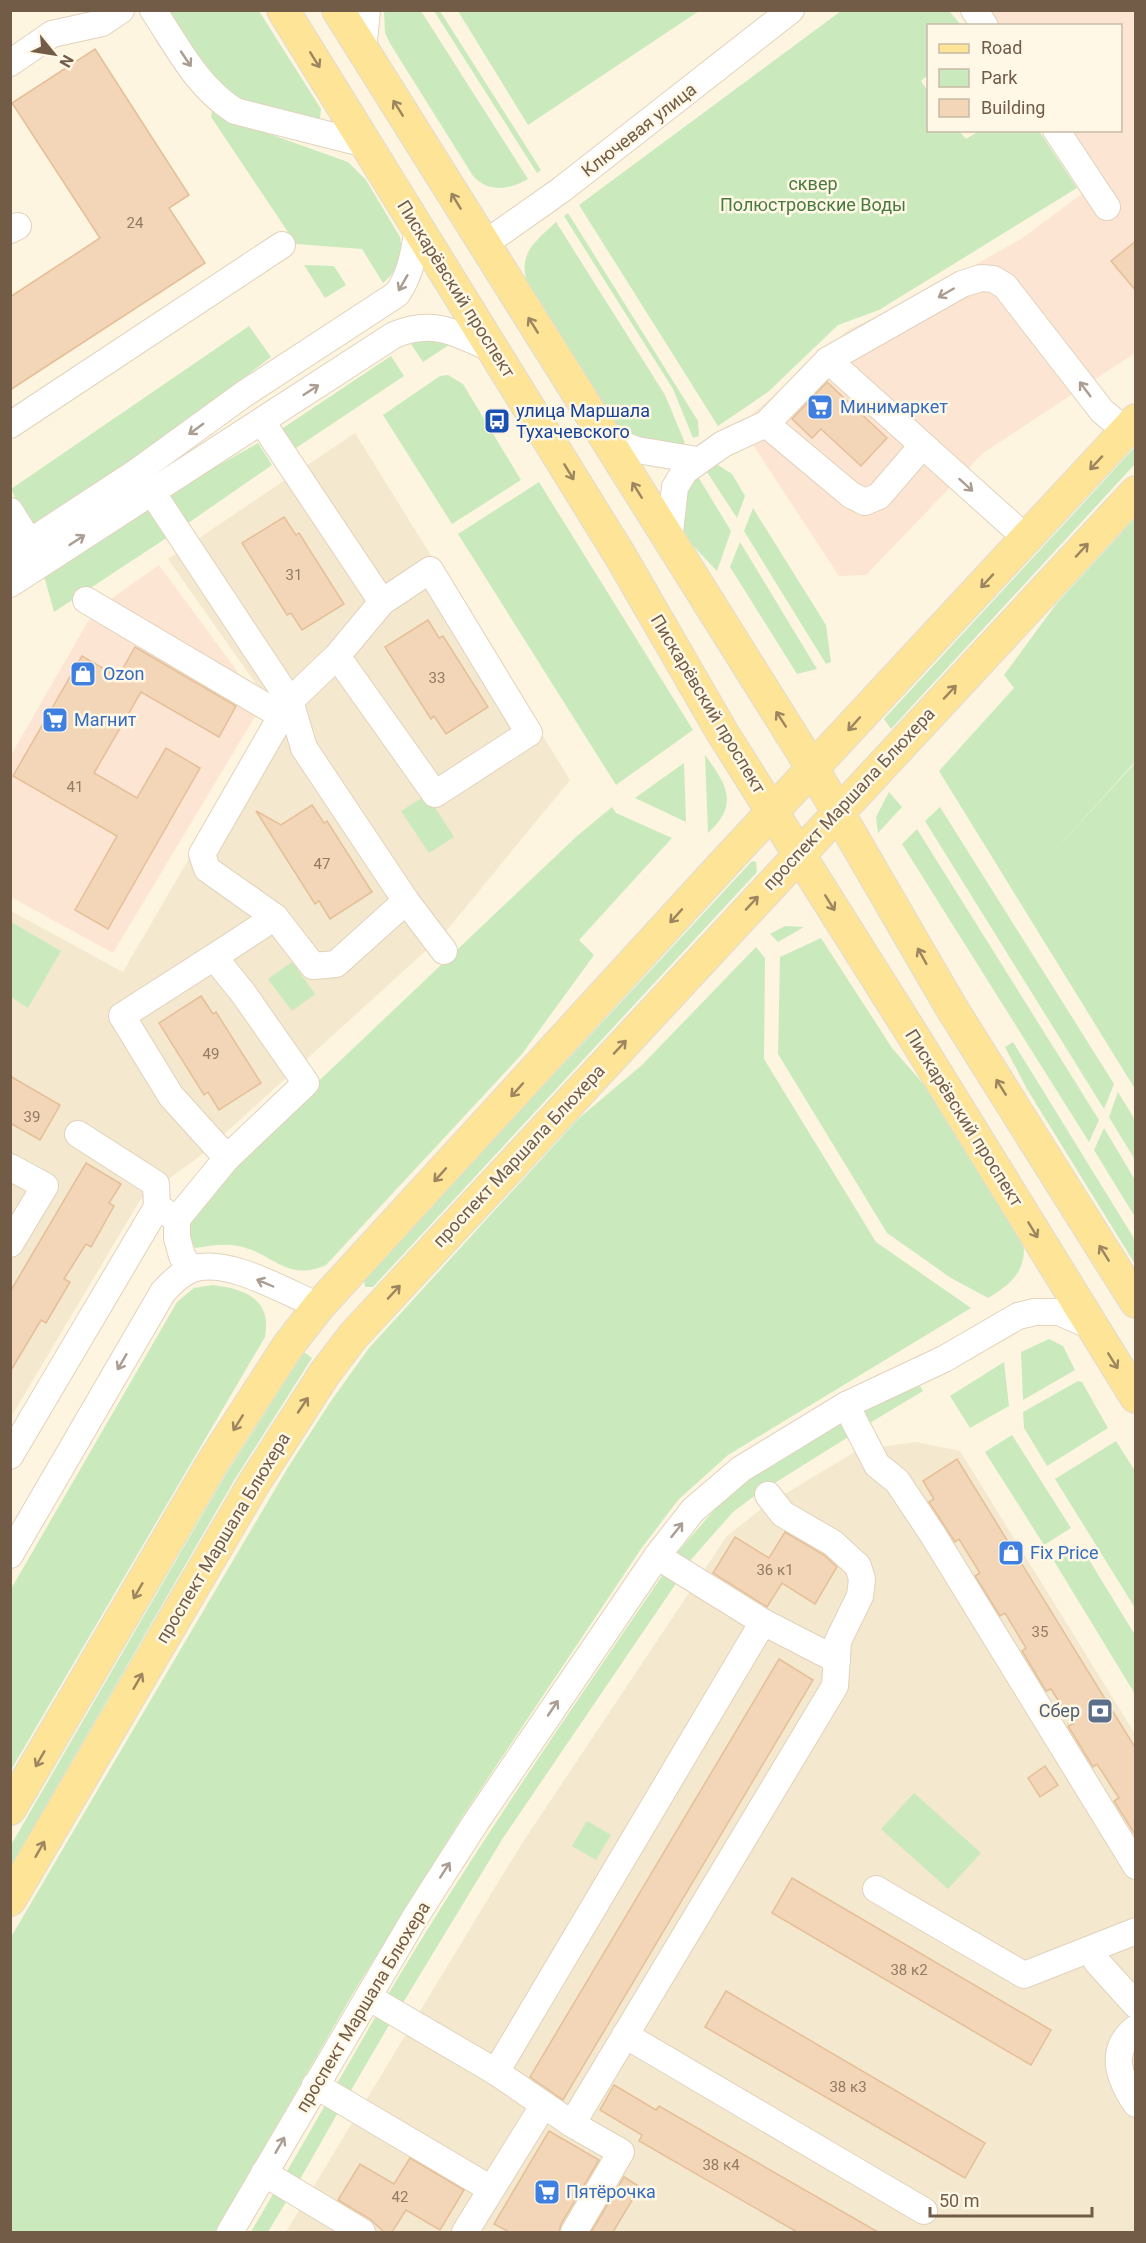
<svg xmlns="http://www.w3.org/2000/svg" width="1146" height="2243" font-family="Roboto,sans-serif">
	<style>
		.residential { fill: #f4e8ce }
		.commercial { fill: #fde5d3 }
		.green { fill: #caeabe }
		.building { fill: #f2d6b7; stroke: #e5bf97; stroke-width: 1.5 }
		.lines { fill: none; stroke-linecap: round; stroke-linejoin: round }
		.minor-casing { stroke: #e1d2bc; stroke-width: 28 }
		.major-casing { stroke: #e0dbd7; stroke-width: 34 }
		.minor { stroke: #fff; stroke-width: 26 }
		.major { stroke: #fde496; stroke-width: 32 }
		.oneway { stroke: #ab9d91 }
		.oneway2 { stroke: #9c855f }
		.labels { text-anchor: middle; stroke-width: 5; stroke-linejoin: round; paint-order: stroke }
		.number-label { font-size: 15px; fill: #937a63 }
		.street-label { font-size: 18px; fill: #735c47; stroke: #fff8e6 }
		.park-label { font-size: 18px; fill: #49793f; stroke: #fff8e6 }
		.shop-label { font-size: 18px; fill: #366cbe; stroke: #fff8e6; text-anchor: start }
		.transit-label { font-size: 18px; fill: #164399; stroke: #fff8e6; text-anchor: start }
		.service-label { font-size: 18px; fill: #4e5e75; stroke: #fff8e6; text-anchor: end }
	</style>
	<rect width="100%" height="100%" fill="#fdf5e0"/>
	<g class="residential">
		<path d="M355,433L570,780L442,936L200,1156L140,1200L11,1417V911L123,972L275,711L168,559Z"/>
		<path d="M916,1442L960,1451L1135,1734V2232H286L519,1848L727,1536L765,1506L858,1450Z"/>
	</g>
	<g class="commercial">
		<path d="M967,11H1135V353L983,453L866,575L839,576L740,425L848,330L918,297L1021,239L1087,190L1048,131L1120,130V26L977,25Z"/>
		<path d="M159,565L262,705L113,953L11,897V755L94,611Z"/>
	</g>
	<g class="green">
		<path d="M168,11H259L321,109L320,118L315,120L242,102L214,78Z"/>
		<path d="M384,11H421L528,179C509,190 489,193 473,176L391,45L385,33Z"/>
		<path d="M434,11H440L541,170L537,173Z"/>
		<path d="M458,11H699L528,125Z"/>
		<path d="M841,11H949L961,25L928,26V75L921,81L928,91V130L959,131L966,139L979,131H1039L1077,188L879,310L838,325L768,392L718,426L579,205Z"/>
		<path d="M212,111L230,120L348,162L366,180L400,237C404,257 398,270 383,283L362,249L296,244L211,117Z"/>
		<path d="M568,213L698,421L699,436L693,438L673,389L564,216Z"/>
		<path d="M556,222L665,395L685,443L677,446L646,443L617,430L528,285C517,253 535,242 556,222Z"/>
		<path d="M304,265L334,266L346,285L325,298Z"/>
		<path d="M249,326L271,357L150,449L36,525L23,513L11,489Z"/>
		<path d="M425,340H437L449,345L423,362L411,344Z"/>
		<path d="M391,356L404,376L293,450L280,430Z"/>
		<path d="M448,375L463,384L521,480L452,524L383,415L440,376Z"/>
		<path d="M258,443L272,465L184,526L164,496Z"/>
		<path d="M1135,447V464L891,729L884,719Z"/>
		<path d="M715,463L732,474L745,496L737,518L705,469Z"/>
		<path d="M697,475L731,531L717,571L680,532L682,495Z"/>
		<path d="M539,482L693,730L616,785L458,534Z"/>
		<path d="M148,506L168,537L54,612L44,576Z"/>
		<path d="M753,508L826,625L831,662L826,664L744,531Z"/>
		<path d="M1135,518V762L1048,858L1135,763V1089L939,771L1014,688L1004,675L1057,603Z"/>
		<path d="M740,542L817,669L797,674L730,567Z"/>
		<path d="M705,755C726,784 740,804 708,833Z"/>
		<path d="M684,763L686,822L635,798Z"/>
		<path d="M889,792L902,807L878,833L876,817Z"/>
		<path d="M427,795L454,837L429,853L401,811Z"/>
		<path d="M612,807L616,813L672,838L579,940L594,955L522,1054L326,1265C287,1283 272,1252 238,1246C224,1243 209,1246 195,1248L185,1226L246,1150L577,836Z"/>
		<path d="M940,807L1114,1084L1104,1109L925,821Z"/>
		<path d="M917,829L1099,1120L1089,1142L902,844Z"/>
		<path d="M752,861L756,862L757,872L373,1287H365L364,1279Z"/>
		<path d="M11,922L61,951L28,1008L11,997Z"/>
		<path d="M785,926L804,927L778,942L770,934Z"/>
		<path d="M821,938L892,1048L933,1095L1023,1241C1028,1270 1011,1284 988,1298L951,1278L887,1233L778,1054L780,957Z"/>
		<path d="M756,947L765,958L764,1059L876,1242L971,1308L728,1455L678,1500L641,1549L464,1814L352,1995L215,2232H11V1937L287,1469L331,1401L369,1348L578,1119L642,1065Z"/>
		<path d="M292,962L315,994L292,1011L268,979Z"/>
		<path d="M1013,1042L1135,1240V1264L1027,1089L1005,1047Z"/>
		<path d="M1118,1092L1135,1120V1160L1109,1117Z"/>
		<path d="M1104,1128L1135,1180V1217L1094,1150Z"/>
		<path d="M213,1285C245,1289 272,1299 265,1337L11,1770V1589L177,1302L194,1288Z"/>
		<path d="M1049,1339L1063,1346L1075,1370L1023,1400L1021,1352Z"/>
		<path d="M304,1352L312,1358L235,1479L11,1866V1845L226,1474Z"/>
		<path d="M1004,1362L1009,1406L970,1428L950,1396Z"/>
		<path d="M1078,1381L1082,1382L1108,1428L1047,1466L1024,1428L1023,1412Z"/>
		<path d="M920,1386L923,1391L868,1424L860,1411L883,1398Z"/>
		<path d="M845,1421L853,1434L757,1494L733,1512L688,1563L676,1554L722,1501L749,1480Z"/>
		<path d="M1012,1435L1071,1528L1044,1545L985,1452Z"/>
		<path d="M1116,1441L1135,1471V1608L1055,1479Z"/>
		<path d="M1080,1545L1135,1635V1694L1054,1561Z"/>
		<path d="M664,1573L677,1582L503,1838L401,2006L387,1996C473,1851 569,1713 664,1573Z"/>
		<path d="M914,1793L981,1853L948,1889L881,1829Z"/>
		<path d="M587,1821L611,1835L596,1860L572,1846Z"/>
		<path d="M377,2014L392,2020L347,2097L334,2089Z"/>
		<path d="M327,2102L340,2109L299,2181L286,2173Z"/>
		<path d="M276,2189L289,2197L268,2232H251Z"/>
	</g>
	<g class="building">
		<path d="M95,49L189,195L169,208L205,263L10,390V297L100,238L12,103Z"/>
		<path d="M1136,241V291L1111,261Z"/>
		<path d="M827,382L887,438L861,466L821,429L812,438L792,419Z"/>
		<path d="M284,517L296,535L299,533L344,604L302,630L291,613L287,615L242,543Z"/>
		<path d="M428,620L439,638L443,636L488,707L446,734L434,716L431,719L385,647Z"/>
		<path d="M135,647L236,706L219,737L141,692L94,773L137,798L166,748L200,768L108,929L75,910L117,836L13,776L82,656L118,677Z"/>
		<path d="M312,805L324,823L327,821L372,892L330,919L319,901L315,904L256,811L281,825Z"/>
		<path d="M201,996L213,1014L216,1012L261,1083L219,1110L208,1092L204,1095L159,1023Z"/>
		<path d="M10,1076L60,1105L40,1140L10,1123Z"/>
		<path d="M86,1163L121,1184L109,1203L114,1206L91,1247L86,1244L64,1279L70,1282L46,1323L41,1320L10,1372V1292Z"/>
		<path d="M957,1459L1136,1749V1836L1114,1801L1119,1798L1097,1764L1093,1767L1068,1726L1073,1724L1051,1689L1046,1691L1022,1651L1026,1648L1005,1613L1000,1616L975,1576L980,1573L959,1539L955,1542L929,1502L934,1499L923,1481Z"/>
		<path d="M785,1532L824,1555L837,1567L815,1604L782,1583L767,1607L713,1573L735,1537L769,1558Z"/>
		<path d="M779,1659L813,1680L563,2100L530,2077Z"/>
		<path d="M1045,1766L1058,1785L1040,1797L1028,1778Z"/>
		<path d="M792,1878L1051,2030L1031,2065L772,1913Z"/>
		<path d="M726,1991L985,2143L965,2178L705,2027Z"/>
		<path d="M614,2085L656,2110L659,2106L878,2232H797L639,2141L642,2135L600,2110Z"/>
		<path d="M549,2131L599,2160L561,2224L559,2232H509L494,2224Z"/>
		<path d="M410,2158L464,2190L440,2230L406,2210L392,2232H384L370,2219L338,2200L360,2164L394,2184Z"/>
		<path d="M624,2177L640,2187L613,2232H591Z"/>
	</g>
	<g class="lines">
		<g class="minor-casing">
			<g id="minor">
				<path d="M153,10C177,46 197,87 235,111L369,145"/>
				<path d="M974,10L985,26"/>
				<path d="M363,51L367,10"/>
				<path d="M10,63L52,34L102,23L121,10"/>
				<path d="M1056,130L1107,207"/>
				<path d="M10,230L18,226"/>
				<path d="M483,245L561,190L791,10"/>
				<path d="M828,360L962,284L981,278L993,279L1005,286L1102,411L1126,431"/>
				<path d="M262,422L382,602"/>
				<path d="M766,424L851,495L865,502L879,496L922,446"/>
				<path d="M10,425L282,245"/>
				<path d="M605,438L637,450L697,460"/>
				<path d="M138,471L290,701L304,748L406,901L444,951"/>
				<path d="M10,511L39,557"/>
				<path d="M669,541L675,487L685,471L723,444L766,424L828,360L1026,538"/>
				<path d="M10,555L138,471L244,394L397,294C411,274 414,252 418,228"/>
				<path d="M10,584L394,335C435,318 457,334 494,350"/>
				<path d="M86,600L282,716"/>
				<path d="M275,917L313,966L336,964L406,901"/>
				<path d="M214,957L122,1016L171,1096L227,1158"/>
				<path d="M78,1134L156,1184L157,1207"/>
				<path d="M10,1167L45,1186L10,1244"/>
				<path d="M191,1269L182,1256L177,1238V1219L227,1158L306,1083L243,993L214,957L275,917L207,869L202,854L290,701L337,656L382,602L430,570L529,733L435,794L337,656"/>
				<path d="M846,1405L877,1465L897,1481L933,1535L1136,1866"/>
				<path d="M10,1456L157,1207L177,1219"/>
				<path d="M10,1555L163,1292C171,1283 180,1274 192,1269C228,1257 285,1292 319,1306"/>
				<path d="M657,1556L763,1622L837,1660"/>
				<path d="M876,1889L1024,1975L1136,1931"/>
				<path d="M1091,1950L1097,1962L1136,2005"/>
				<path d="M368,1997L496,2072L572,2124L835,1686L838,1641L860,1596L862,1579L858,1566L833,1543L783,1514L768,1495"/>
				<path d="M1136,2028C1108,2050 1119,2079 1136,2104"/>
				<path d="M625,2035L924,2211"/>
				<path d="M496,2072L763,1622"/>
				<path d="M315,2085L491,2189"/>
				<path d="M572,2124L621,2152L574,2232"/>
				<path d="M264,2173L362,2232"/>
				<path d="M230,2232L414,1919L476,1822L657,1556L693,1510L741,1469L846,1405L944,1359L1018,1316L1035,1312H1059L1091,1326"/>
				<path d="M465,2232L543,2106"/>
			</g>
		</g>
		<g class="major-casing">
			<g id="major">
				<path d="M283,10L621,557L722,732L914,1037L1136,1397"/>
				<path d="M338,10L813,769L951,1007L1136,1302"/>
				<path d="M10,1809L213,1462L288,1346L319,1306L719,869L1136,420"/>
				<path d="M10,1900L253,1485L325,1373L354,1335L1136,492"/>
			</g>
		</g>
		<use href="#minor" class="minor"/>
		<use href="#major" class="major"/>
	</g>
	<defs><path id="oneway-shaft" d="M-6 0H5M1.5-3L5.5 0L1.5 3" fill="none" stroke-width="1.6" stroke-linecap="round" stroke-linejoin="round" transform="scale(1.5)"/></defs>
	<g class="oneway">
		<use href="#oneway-shaft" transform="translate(186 59) rotate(56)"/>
		<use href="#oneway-shaft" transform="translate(403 283) rotate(120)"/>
		<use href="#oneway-shaft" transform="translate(946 293) rotate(150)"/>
		<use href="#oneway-shaft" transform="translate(1085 389) rotate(-127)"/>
		<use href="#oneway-shaft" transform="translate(311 390) rotate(-33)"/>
		<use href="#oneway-shaft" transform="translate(196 429) rotate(144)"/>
		<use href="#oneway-shaft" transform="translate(966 485) rotate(42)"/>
		<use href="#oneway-shaft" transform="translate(77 540) rotate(-33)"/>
		<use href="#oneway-shaft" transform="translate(265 1283) rotate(-157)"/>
		<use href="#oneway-shaft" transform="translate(122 1362) rotate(120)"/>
		<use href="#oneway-shaft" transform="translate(677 1530) rotate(-52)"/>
		<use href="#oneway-shaft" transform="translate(553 1708) rotate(-56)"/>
		<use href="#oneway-shaft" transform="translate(445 1870) rotate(-57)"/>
		<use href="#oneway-shaft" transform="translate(280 2145) rotate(-60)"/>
	</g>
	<g class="oneway2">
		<use href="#oneway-shaft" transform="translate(315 60) rotate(58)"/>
		<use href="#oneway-shaft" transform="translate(398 108) rotate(-122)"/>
		<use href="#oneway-shaft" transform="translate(456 201) rotate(-121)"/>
		<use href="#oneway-shaft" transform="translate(533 325) rotate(-122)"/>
		<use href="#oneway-shaft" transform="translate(1096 463) rotate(133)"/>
		<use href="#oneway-shaft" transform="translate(569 472) rotate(59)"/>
		<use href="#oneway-shaft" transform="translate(637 490) rotate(-122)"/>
		<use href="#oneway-shaft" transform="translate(1082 550) rotate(-47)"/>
		<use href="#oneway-shaft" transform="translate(987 581) rotate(133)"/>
		<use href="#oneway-shaft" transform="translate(950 692) rotate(-47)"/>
		<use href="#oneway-shaft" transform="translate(781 719) rotate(-123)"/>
		<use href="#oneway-shaft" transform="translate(854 724) rotate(132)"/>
		<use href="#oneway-shaft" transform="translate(752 903) rotate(-47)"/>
		<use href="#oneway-shaft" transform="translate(830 903) rotate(58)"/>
		<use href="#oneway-shaft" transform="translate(676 916) rotate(132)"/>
		<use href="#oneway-shaft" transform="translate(922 956) rotate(-119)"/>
		<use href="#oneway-shaft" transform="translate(620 1047) rotate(-47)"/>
		<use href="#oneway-shaft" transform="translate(1001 1087) rotate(-122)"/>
		<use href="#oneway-shaft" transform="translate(517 1090) rotate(132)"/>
		<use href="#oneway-shaft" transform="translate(440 1175) rotate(132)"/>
		<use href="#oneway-shaft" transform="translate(1033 1230) rotate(59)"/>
		<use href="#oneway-shaft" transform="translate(1104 1253) rotate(-122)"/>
		<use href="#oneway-shaft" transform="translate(394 1292) rotate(-47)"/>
		<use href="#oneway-shaft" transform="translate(1113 1361) rotate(58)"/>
		<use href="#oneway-shaft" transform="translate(303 1405) rotate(-56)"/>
		<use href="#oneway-shaft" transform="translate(238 1423) rotate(122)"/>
		<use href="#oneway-shaft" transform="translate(138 1591) rotate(120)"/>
		<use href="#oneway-shaft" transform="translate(138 1681) rotate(-60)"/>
		<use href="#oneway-shaft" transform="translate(40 1759) rotate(120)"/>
		<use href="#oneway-shaft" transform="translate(40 1849) rotate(-60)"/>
	</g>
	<defs>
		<g id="supermarket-square" transform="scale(1.35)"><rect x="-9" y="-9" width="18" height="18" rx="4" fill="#3f7fe0" stroke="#fff8e6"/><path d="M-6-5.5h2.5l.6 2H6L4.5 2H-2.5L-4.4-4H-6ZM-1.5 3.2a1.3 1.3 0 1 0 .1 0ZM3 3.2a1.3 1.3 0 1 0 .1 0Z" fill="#fff"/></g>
		<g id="bus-square" transform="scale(1.35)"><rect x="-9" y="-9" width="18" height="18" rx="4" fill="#1a4fb4" stroke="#fff8e6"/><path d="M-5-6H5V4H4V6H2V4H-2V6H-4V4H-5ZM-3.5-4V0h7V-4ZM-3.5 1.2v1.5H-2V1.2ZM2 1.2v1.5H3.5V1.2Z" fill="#fff"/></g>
		<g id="shop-square" transform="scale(1.35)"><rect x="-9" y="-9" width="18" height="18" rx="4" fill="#3f7fe0" stroke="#fff8e6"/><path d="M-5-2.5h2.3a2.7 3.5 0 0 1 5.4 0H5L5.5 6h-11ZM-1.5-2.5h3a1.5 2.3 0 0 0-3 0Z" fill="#fff"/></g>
		<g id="bank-square" transform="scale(1.35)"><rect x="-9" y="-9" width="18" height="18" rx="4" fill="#5c6f8a" stroke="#fff8e6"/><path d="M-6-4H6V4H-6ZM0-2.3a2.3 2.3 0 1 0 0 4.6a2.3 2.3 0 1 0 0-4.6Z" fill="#fff"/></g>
	</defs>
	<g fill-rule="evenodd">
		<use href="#supermarket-square" x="820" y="407"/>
		<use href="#bus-square" x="497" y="421"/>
		<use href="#shop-square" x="83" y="674"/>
		<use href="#supermarket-square" x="55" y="720"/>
		<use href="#shop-square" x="1011" y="1553"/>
		<use href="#bank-square" x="1100" y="1711"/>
		<use href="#supermarket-square" x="547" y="2192"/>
	</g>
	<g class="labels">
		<g class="number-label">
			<text x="135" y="228">24</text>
			<text x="294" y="580">31</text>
			<text x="437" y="683">33</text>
			<text x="75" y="792">41</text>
			<text x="322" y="869">47</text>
			<text x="211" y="1059">49</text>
			<text x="32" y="1122">39</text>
			<text x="775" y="1575">36 к1</text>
			<text x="1040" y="1637">35</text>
			<text x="909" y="1975">38 к2</text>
			<text x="848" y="2092">38 к3</text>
			<text x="721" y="2170">38 к4</text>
			<text x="400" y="2202">42</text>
		</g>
		<g class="street-label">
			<text transform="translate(639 130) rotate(-38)" y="6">Ключевая улица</text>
			<text transform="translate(456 289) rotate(58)" y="6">Пискарёвский проспект</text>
			<text transform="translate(708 704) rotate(59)" y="6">Пискарёвский проспект</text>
			<text transform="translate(849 799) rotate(-47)" y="6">проспект Маршала Блюхера</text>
			<text transform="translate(964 1118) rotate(58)" y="6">Пискарёвский проспект</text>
			<text transform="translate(519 1156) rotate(-47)" y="6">проспект Маршала Блюхера</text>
			<text transform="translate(223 1538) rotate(-59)" y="6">проспект Маршала Блюхера</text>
			<text transform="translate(363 2007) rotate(-59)" y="6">проспект Маршала Блюхера</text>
		</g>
		<g class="park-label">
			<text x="813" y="190">сквер<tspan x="813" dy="21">Полюстровские Воды</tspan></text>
		</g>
		<g class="shop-label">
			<text x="840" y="413">Минимаркет</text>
			<text x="103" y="680">Ozon</text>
			<text x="74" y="726">Магнит</text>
			<text x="1030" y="1559">Fix Price</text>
			<text x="566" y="2198">Пятёрочка</text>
		</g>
		<g class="transit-label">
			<text x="516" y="417">улица Маршала<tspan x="516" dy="21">Тухачевского</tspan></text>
		</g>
		<g class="service-label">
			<text x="1080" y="1717">Сбер</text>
		</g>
	</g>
	<rect width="1146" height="2243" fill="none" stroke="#735c47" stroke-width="24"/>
	<rect x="927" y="24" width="195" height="108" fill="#fff8e6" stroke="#c7baa6" stroke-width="1.5"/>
	<rect x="939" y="44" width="30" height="9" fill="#fde496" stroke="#c7baa6" stroke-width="1.5"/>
	<text x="981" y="54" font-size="18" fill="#735c47">Road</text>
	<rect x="939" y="69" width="30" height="18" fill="#caeabe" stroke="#c7baa6" stroke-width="1.5"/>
	<text x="981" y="84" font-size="18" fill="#735c47">Park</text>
	<rect x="939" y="99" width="30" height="18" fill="#f2d6b7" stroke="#c7baa6" stroke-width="1.5"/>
	<text x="981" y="114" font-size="18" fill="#735c47">Building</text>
	<g transform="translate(54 54) rotate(120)" stroke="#fff8e6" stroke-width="4.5" paint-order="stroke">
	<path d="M0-4.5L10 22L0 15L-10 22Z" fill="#735c47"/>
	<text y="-9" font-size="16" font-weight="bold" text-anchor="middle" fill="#735c47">N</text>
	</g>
	<path d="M930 2207v9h162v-9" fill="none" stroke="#735c47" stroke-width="3"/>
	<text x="939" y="2207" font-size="18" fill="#735c47" stroke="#fff8e6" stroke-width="4.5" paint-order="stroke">50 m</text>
</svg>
